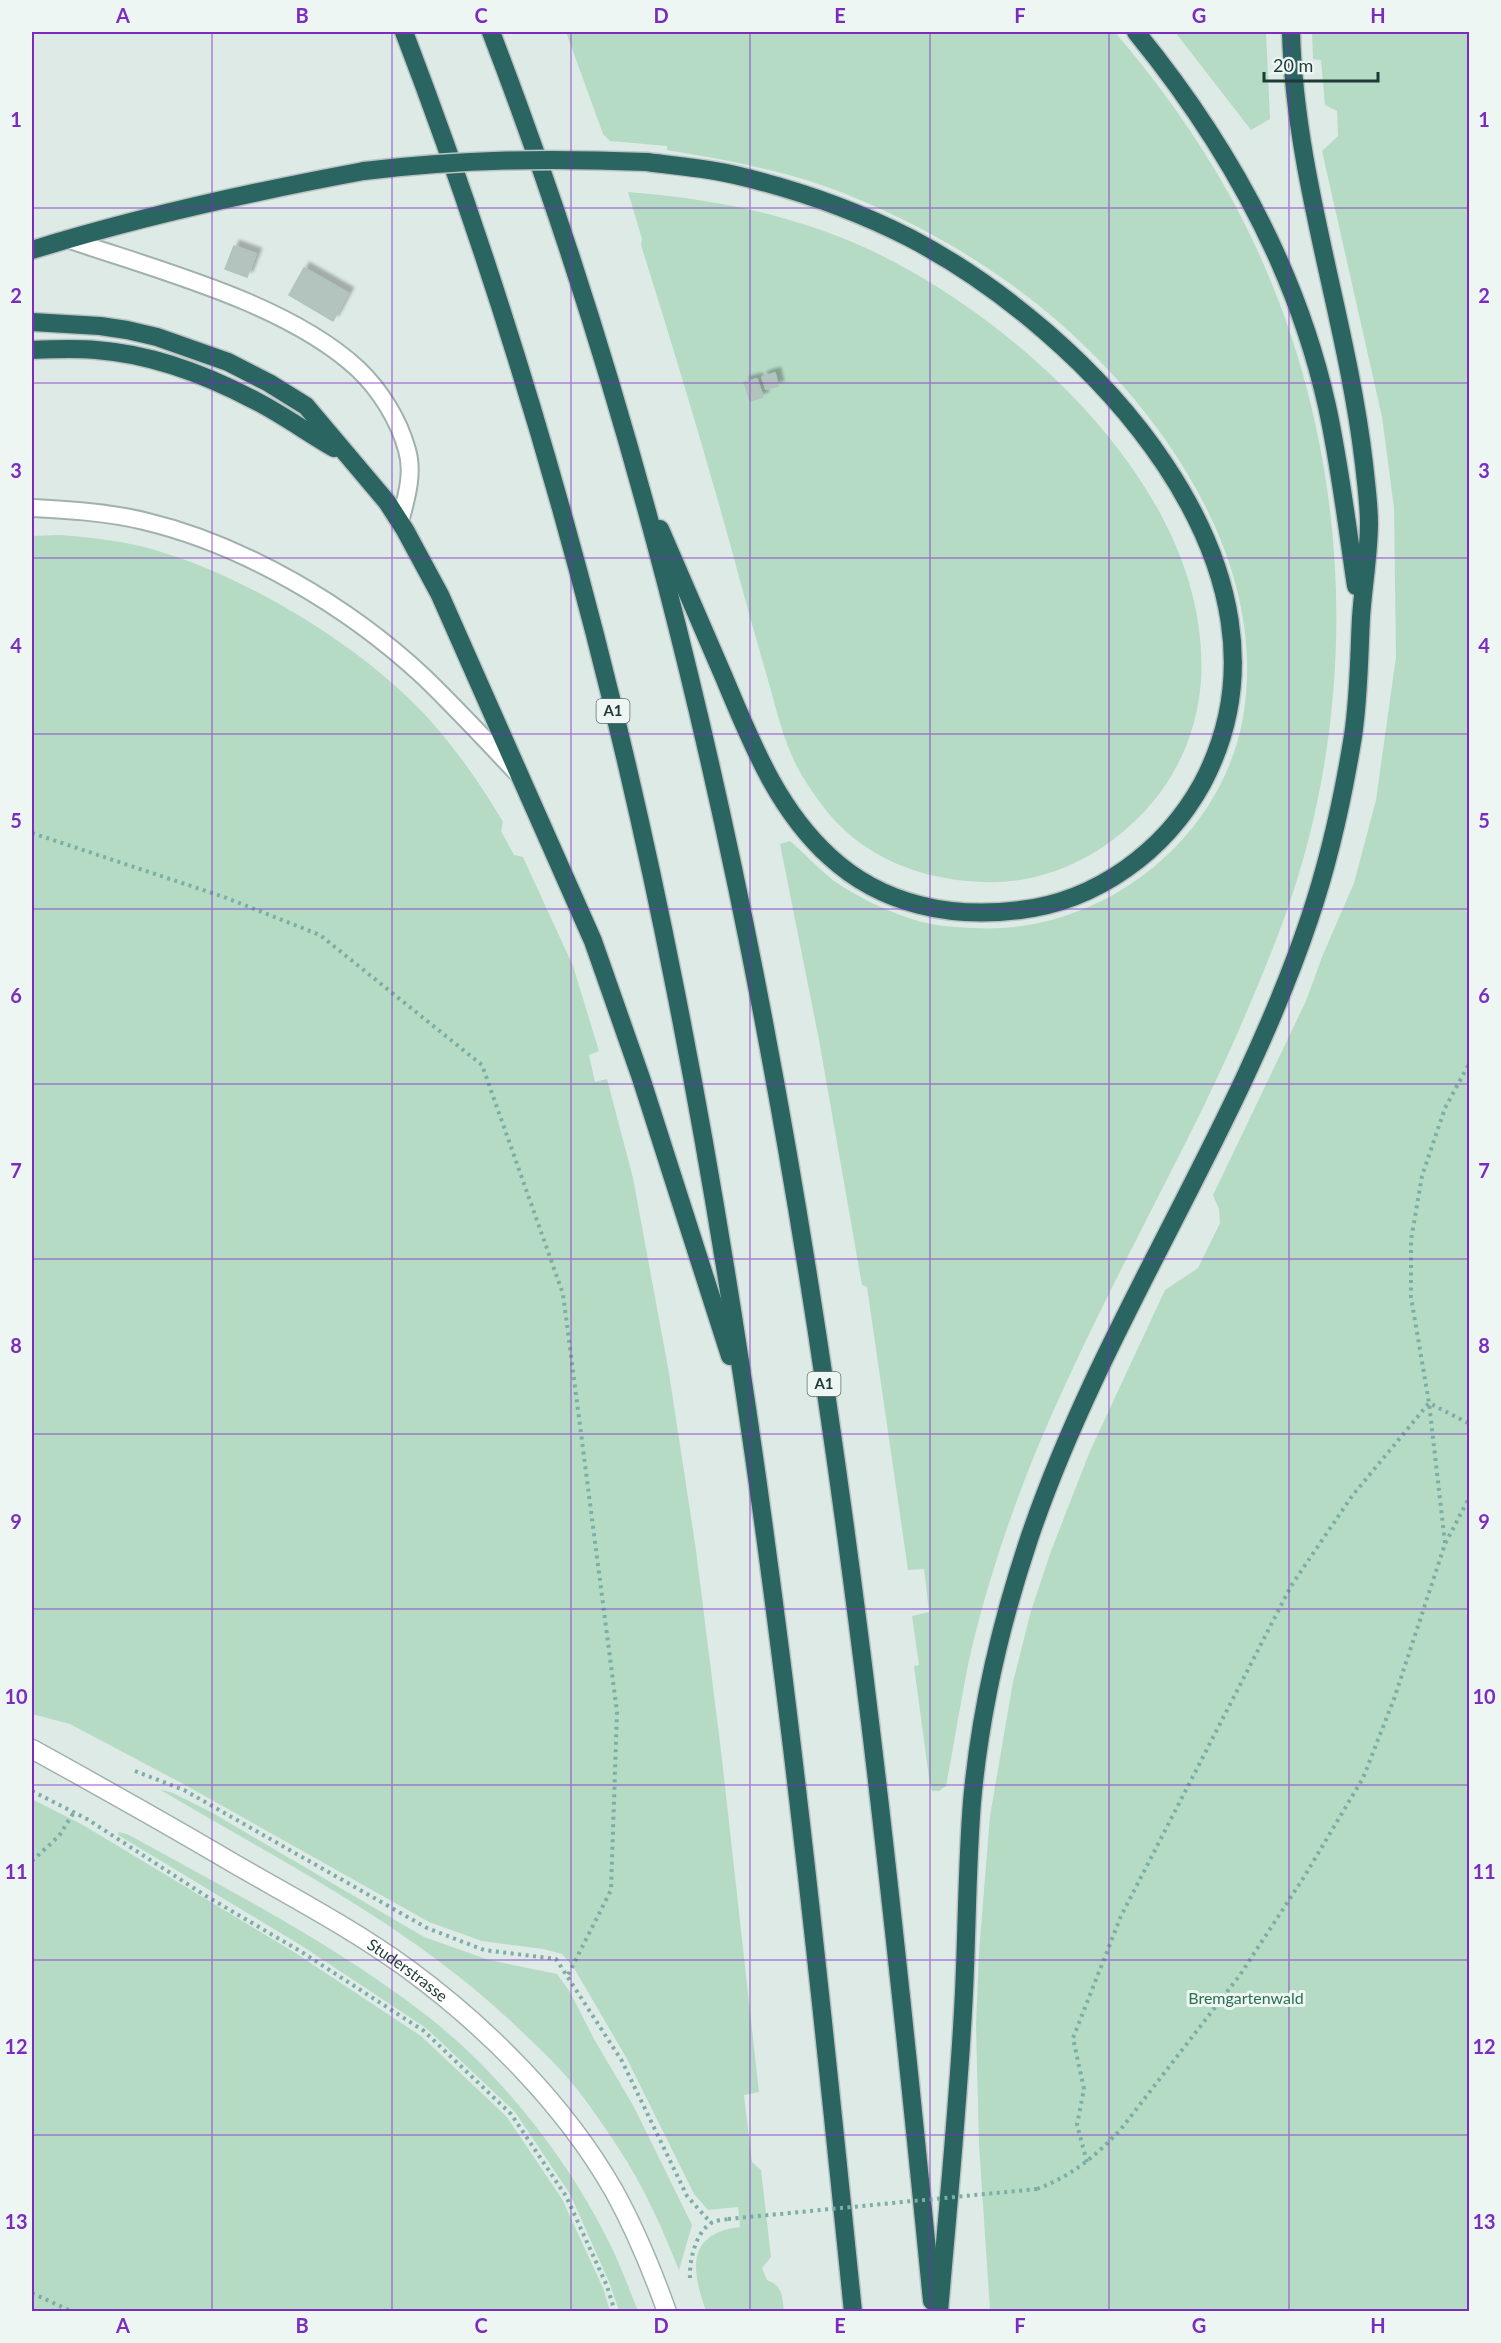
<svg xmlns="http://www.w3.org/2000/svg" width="1501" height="2343" font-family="Lato,sans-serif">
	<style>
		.green { fill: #b6dbc5 }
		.building { fill: #b3c4bf; stroke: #b0c3be; stroke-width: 1.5; filter: url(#shadow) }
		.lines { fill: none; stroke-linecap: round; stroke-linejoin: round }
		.service-casing { stroke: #a1b1ae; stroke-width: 20 }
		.minor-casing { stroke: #a1b1ae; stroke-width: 21 }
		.motorway-casing { stroke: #bcc4c3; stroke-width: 21 }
		.path { stroke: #7daea5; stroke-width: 4; stroke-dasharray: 3 4.5; stroke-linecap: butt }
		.service { stroke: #fff; stroke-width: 16 }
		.minor { stroke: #fff; stroke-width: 18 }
		.motorway { stroke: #2b6562; stroke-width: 18 }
		.motorway-bridge-casing { stroke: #bcc4c3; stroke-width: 21; stroke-linecap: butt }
		.path-bridge { stroke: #7daea5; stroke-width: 4; stroke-dasharray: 3 4.5; stroke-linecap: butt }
		.motorway-bridge { stroke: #2b6562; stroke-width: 18 }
		.grid { fill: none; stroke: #7b2cbf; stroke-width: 1.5; stroke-opacity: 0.55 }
		.labels { text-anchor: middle; stroke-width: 6; stroke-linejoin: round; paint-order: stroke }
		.shield { fill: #eef6f3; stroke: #5d726f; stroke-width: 1.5 }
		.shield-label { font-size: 15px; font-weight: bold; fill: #1f3936 }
		.street-label { font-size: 16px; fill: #1f3936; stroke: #eef6f3 }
		.park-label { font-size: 16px; fill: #29704f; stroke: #eef6f3 }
		.neatline { fill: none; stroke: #7b2cbf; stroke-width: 2 }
		.grid-label { font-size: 20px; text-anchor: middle; font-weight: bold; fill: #7b2cbf }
	</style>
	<defs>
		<filter id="shadow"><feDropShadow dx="5.5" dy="-5.5" stdDeviation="1.5" flood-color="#0004"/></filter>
	</defs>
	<rect width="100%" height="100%" fill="#deeae6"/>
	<g class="green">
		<path d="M566,32H1115C1158,83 1196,135 1229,194C1353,418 1370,696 1278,935C1251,1005 1220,1075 1186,1142C1132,1249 1075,1355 1030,1466C1005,1530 983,1597 968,1665C960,1705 954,1745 946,1786L939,1791H932L930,1785L914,1666L919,1665L912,1616L929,1612L924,1569L908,1570L867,1287L862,1285L819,1040L780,844L790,841C805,854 819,869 834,881C856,896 882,909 906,917C927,925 950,927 972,928C1096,936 1217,846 1242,723C1276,549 1137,371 1002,278C958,247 910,221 860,200C799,173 733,161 667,150V146L610,141L603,134Z"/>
		<path d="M1175,32H1266L1270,119L1251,130Z"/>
		<path d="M1312,32H1469V2311H990L979,2144L976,2025L979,1952L990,1816L1013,1682L1031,1611L1051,1551L1090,1451L1165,1290L1198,1268L1220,1223L1219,1209L1213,1195L1306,1001L1322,957L1354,883L1376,800L1396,657L1394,508L1382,417L1322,151L1338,136L1337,111L1325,105L1321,60L1313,59Z"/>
		<path d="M628,192C721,199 815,219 898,264C1041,341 1212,504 1201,681C1197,733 1176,781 1138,818C1097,859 1041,885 982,882C920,880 859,856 822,805C811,790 799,773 792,756C780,729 774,700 766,673C754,632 743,592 732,551C704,449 673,347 641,245L642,239Z"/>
		<path d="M60,535C87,537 114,540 140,546C239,570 369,649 435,726C461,756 483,788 503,822L501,831L514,855L523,857L573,966L599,1051L589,1055L595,1082L607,1079L633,1178L669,1373L696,1550L722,1759L759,2092L744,2095L752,2162L761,2170L771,2257L762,2268L767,2280C783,2286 782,2296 784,2311H706C692,2272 685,2233 740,2227L738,2207L708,2210L694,2194L627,2059L574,1968L562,1954L543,1949L482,1941L429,1922L187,1786L70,1724L32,1714V536Z"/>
		<path d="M159,1789L173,1793L211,1812L424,1937L489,1960L557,1974L570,1992L594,2039L634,2107L692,2225L679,2270C670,2249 662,2228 652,2208C633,2167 606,2128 580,2093C561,2068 539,2048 517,2027C410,1925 285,1864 159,1789Z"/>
		<path d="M32,1799L83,1825L297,1954L421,2036L507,2117L562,2199L603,2288L610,2311H32Z"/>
		<path d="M119,1832L127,1834C229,1890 334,1944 426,2015C501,2073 569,2160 610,2244C621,2266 629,2289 638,2311H619L610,2284L570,2194L515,2112L426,2028L302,1946L118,1835Z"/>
	</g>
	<g class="building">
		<path d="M234,246L256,254L247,277L225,269Z"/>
		<path d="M304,268L348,293L333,321L289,295Z"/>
		<path d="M775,373L778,386L766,389L762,377Z"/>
		<path d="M757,379L763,397L750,401L744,382Z"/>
	</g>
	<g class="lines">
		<g class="service-casing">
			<g id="service">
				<path d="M67,239C157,270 287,303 358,369C380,390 399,420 407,450C414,473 406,499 400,522"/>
				<path d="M32,508C69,510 107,512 144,521C245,545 349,607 424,677C456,708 486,740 516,772"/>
			</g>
		</g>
		<g class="minor-casing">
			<g id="minor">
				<path id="s1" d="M32,1749C99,1786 167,1824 233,1863C292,1897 353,1929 408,1969C487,2027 565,2105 614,2191C635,2229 652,2270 667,2312"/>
			</g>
		</g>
		<g class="motorway-casing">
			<g id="motorway">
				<path d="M404,32C522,341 611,663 675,988C762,1425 808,1869 853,2312"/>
				<path d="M491,32C768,754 857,1536 932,2301"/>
				<path d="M1136,32C1225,141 1296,267 1327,406C1340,466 1347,526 1356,586"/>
				<path d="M647,162C676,166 707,168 735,175C795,189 855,210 910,238C1086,330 1317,569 1202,784C1165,851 1097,901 1020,910C952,919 882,905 830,857C776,808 751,741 723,675C702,626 681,578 660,529"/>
				<path d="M32,250C142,216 251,192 364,171"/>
				<path d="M32,322L100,326L127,330L157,337L228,362L269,383L306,406L387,502L405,530L440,595L593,941L641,1078L730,1356"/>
				<path d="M32,350C53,349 74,348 96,350C151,354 207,375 256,401C283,415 308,433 334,448"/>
				<path d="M939,2312C948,2205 959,2099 964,1992C967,1929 967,1865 972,1802C980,1712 1001,1622 1030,1536C1103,1322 1237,1134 1309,920C1329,861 1343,798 1353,736C1359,696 1359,657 1361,618C1363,586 1369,554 1369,523C1369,504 1366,483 1364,464C1347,318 1295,179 1291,32"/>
			</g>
		</g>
		<g class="path">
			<path d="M1469,32L1470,35"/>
			<path d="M32,833L224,897L320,935L482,1065L563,1294L617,1712L611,1890L568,1975"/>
			<path d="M1445,1543L1429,1403L1411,1297V1240L1422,1176L1445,1108L1470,1062"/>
			<path d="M135,1771L184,1790L427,1928L484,1950L556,1959L622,2061L687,2196L711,2223"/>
			<path d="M32,1791L87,1819L206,1896L300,1951L424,2031L511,2114L566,2196L607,2286L615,2312"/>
			<path d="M32,1861L59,1836L74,1812"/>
			<path d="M1087,2162L1077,2125L1084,2089L1073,2038L1121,1916L1291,1586L1352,1496L1429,1403L1470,1424"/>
			<path d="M1037,2189C1072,2176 1097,2155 1121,2129L1240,1975L1304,1877L1363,1778L1394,1699L1445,1544L1470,1496"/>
			<path d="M690,2278C689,2261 696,2230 713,2222C717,2220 723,2220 728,2219"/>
			<path d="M32,2293L73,2312"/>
		</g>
		<use href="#service" class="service"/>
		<use href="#minor" class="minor"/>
		<use href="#motorway" class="motorway"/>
		<g class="motorway-bridge-casing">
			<path id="motorway-bridge" d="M364,171C463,159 549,158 647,162"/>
		</g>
		<path class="path-bridge" d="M728,2219L1037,2189"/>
		<use href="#motorway-bridge" class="motorway-bridge"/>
	</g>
	<path class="grid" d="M212,32V2312M392,32V2312M571,32V2312M750,32V2312M930,32V2312M1109,32V2312M1289,32V2312M32,208H1470M32,383H1470M32,558H1470M32,734H1470M32,909H1470M32,1084H1470M32,1259H1470M32,1434H1470M32,1609H1470M32,1785H1470M32,1960H1470M32,2135H1470"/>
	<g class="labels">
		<g class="shield">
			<rect x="596.5" y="699" width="33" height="24" rx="4.5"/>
			<rect x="807.5" y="1372" width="33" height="24" rx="4.5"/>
		</g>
		<g class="shield-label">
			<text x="613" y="716">A1</text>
			<text x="824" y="1389">A1</text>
		</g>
		<g class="street-label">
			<text dy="6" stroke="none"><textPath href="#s1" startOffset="436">Studerstrasse</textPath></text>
		</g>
		<g class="park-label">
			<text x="1246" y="2004">Bremgartenwald</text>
		</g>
	</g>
	<rect width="1501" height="2343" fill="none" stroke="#eef6f3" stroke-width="66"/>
	<path d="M1264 72v9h114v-9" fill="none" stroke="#1f3936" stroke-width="3"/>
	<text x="1273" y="72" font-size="18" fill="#1f3936" stroke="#eef6f3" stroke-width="4.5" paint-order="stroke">20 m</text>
	<rect x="33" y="33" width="1435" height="2277" class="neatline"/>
	<g class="grid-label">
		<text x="123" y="23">A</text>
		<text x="302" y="23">B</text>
		<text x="481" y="23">C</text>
		<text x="661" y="23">D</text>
		<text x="840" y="23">E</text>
		<text x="1020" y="23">F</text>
		<text x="1199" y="23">G</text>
		<text x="1378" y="23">H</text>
		<text x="16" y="127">1</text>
		<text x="1484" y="127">1</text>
		<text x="16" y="303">2</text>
		<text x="1484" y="303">2</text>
		<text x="16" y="478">3</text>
		<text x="1484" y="478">3</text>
		<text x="16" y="653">4</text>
		<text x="1484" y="653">4</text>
		<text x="16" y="828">5</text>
		<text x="1484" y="828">5</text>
		<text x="16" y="1003">6</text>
		<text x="1484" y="1003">6</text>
		<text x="16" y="1178">7</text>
		<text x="1484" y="1178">7</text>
		<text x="16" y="1353">8</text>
		<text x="1484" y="1353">8</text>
		<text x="16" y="1529">9</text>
		<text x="1484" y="1529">9</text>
		<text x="16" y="1704">10</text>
		<text x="1484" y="1704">10</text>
		<text x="16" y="1879">11</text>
		<text x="1484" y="1879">11</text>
		<text x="16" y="2054">12</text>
		<text x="1484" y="2054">12</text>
		<text x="16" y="2229">13</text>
		<text x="1484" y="2229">13</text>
		<text x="123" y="2333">A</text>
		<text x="302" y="2333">B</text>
		<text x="481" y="2333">C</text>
		<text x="661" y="2333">D</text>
		<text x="840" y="2333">E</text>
		<text x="1020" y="2333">F</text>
		<text x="1199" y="2333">G</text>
		<text x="1378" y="2333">H</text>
	</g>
</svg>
